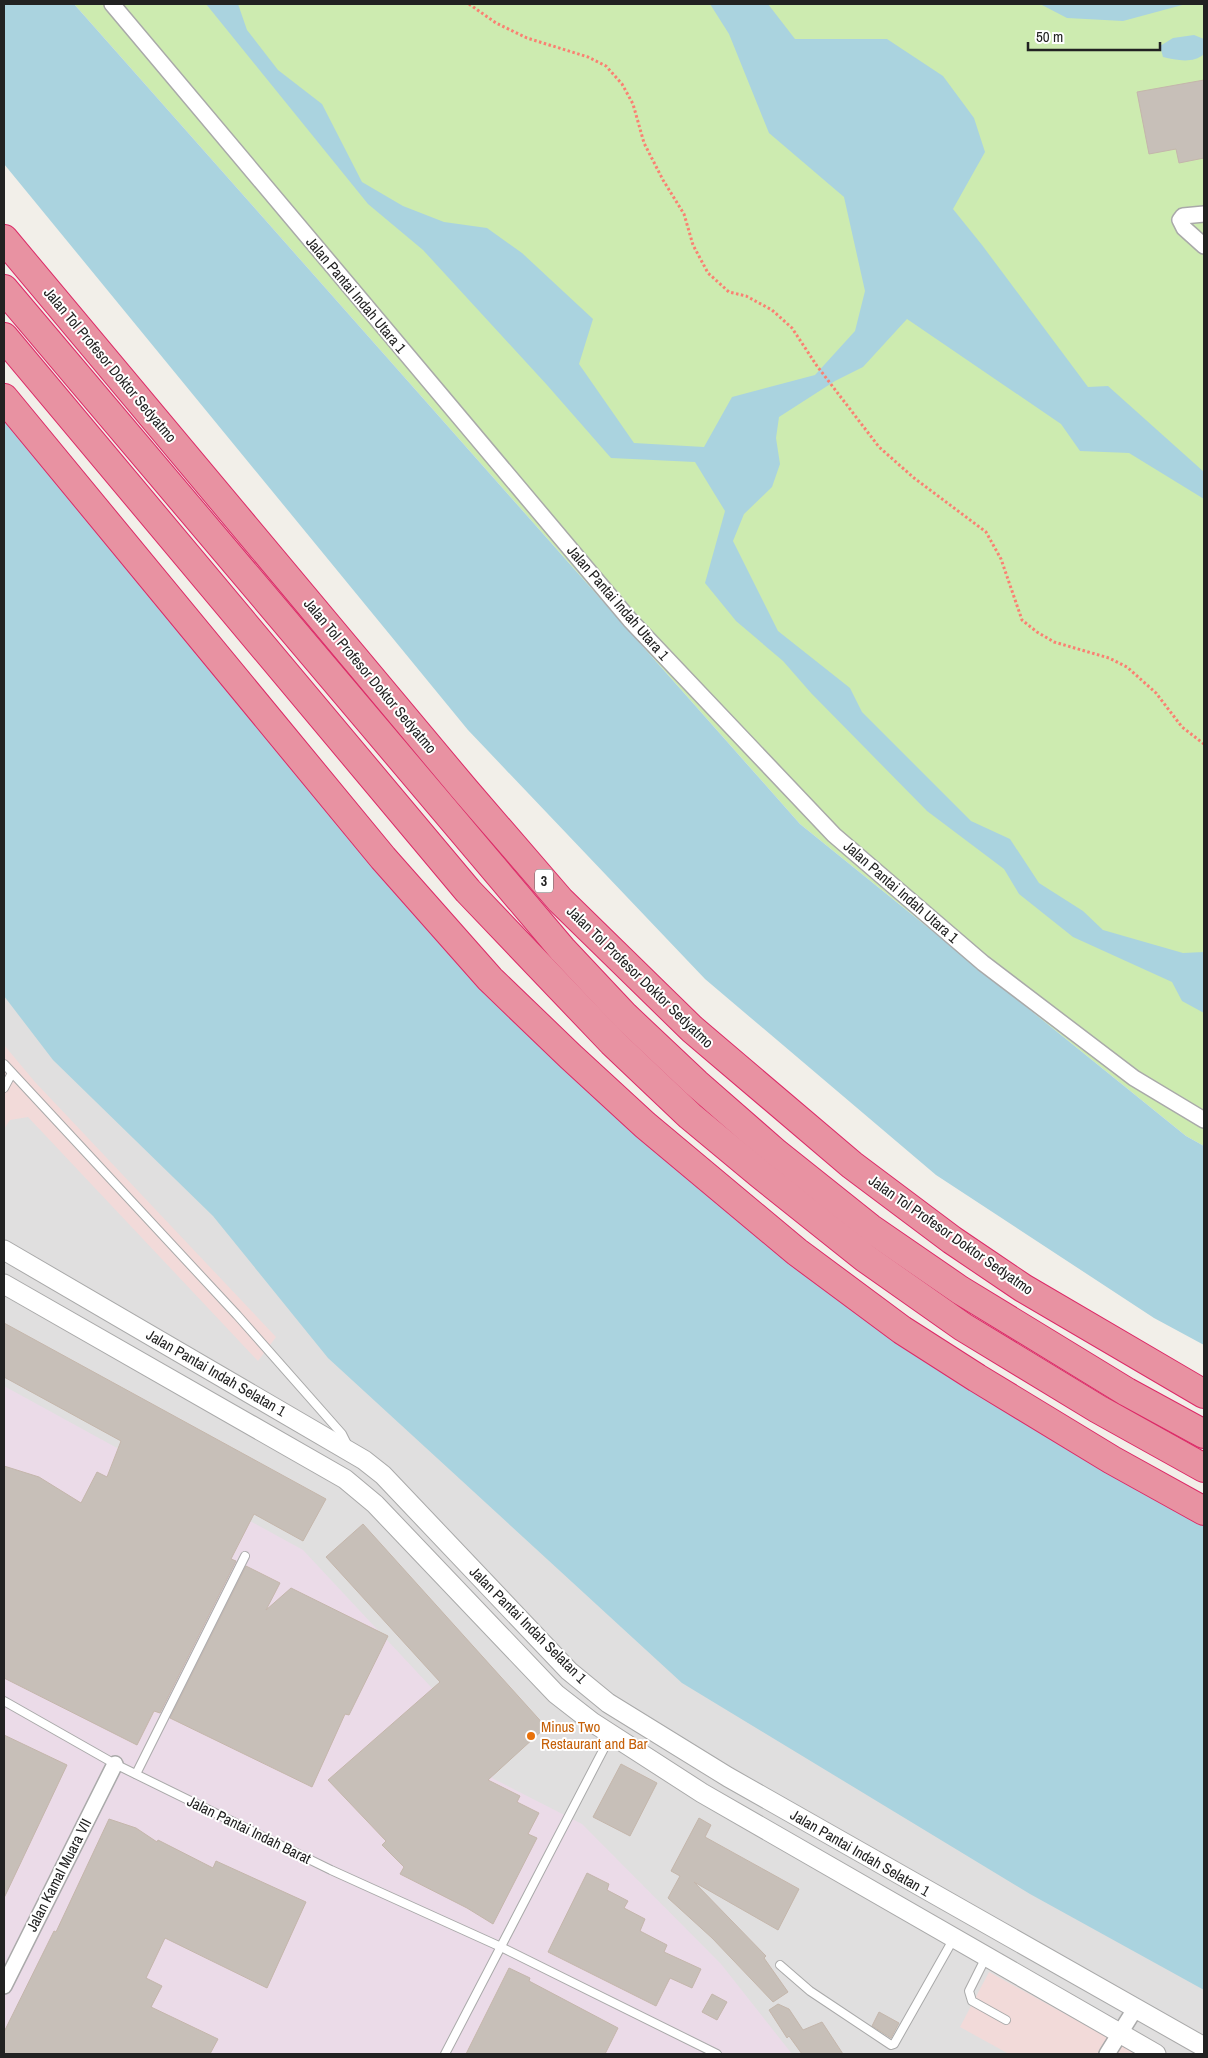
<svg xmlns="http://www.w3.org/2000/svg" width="1208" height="2058" font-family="'Archivo Narrow',sans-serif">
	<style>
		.residential { fill: #e0dfdf }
		.commercial { fill: #f2dad9 }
		.industrial { fill: #ebdbe8 }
		.grass { fill: #cdebb0 }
		.water { fill: #aad3df }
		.building { fill: #c7bfb8; stroke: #c4b6ab }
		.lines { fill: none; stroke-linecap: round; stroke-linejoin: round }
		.service-casing { stroke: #a9a9a9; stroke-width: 10 }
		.minor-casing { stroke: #a9a9a9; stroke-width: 18 }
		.tertiary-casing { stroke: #a9a9a9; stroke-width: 21 }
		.motorway-casing { stroke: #dc2a67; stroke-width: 30 }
		.path { stroke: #fa8072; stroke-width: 3; stroke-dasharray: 2.5 2.5; stroke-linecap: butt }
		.service { stroke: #fff; stroke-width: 8 }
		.minor { stroke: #fff; stroke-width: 15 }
		.tertiary { stroke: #fff; stroke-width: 19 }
		.motorway { stroke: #e892a2; stroke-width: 28 }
		.food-dot { fill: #e8710a; stroke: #fff; stroke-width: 2 }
		.labels { text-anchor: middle; stroke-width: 4; stroke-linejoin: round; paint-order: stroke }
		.shield { fill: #fff; stroke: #646464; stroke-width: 1 }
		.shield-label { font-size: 14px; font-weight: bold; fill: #222 }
		.street-label { font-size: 15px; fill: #222; stroke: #fff }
		.food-label { font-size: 15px; fill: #c56008; stroke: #fff; text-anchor: start }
	</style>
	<rect width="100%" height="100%" fill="#f2efe9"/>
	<path class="residential" d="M4,751L1204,1734V2054H4Z"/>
	<g class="commercial">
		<path d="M4,1045L35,1082L276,1337L258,1361L28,1117L10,1120L4,1129Z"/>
		<path d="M989,1972L1138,2054H1009L960,2027Z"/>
	</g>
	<path class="industrial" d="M4,1386L303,1550L500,1761L492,1778L582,1824L721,1964L792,2054H4Z"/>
	<path class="grass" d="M74,4H1204V1146L1186,1136L800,824Z"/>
	<g class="water">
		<path d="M4,4H74L800,824L1186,1136L1204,1146V1345L1154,1318L936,1175L705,979L468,730L4,164Z"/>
		<path d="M206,4H238L247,30L278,70L322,104L362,182L403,206L444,222L487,228L522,253L593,319L579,364L634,443L704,447L732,397L815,375L855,331L865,291L844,197L769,133L729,34L710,4H768L795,39H887L943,76L974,118L985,152L953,209L982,245L1088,387L1108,386L1204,472V499L1129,453L1080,451L1061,424L907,319L863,367L835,381L779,417L776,438L780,464L772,487L744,514L733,541L778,631L850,688L862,712L971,821L1010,839L1039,883L1083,911L1103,930L1183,953L1204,952V1013L1182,1001L1172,982L1073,937L1019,894L1004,869L927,811L811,693L783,661L736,621L705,583L725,511L695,462L611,458L547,385L423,250L368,204Z"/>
		<path d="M1040,4H1186L1123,21L1067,18Z"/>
		<path d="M1194,35L1204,39V54C1193,64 1176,60 1163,57L1160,46L1173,38Z"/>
		<path d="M4,409L495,994L900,1342L1204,1518V1990L1030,1894L682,1683L328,1358L213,1216L53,1060L4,996Z"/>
	</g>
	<g class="building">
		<path d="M1204,80V158L1179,163L1176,149L1149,154L1137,92Z"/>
		<path d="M4,1323L326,1499L303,1541L254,1514L231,1559L236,1561L160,1713L154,1711L137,1745L4,1678V1466L39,1477L81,1503L97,1472L107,1477L121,1441L4,1377Z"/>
		<path d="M363,1524L546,1727L488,1780L520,1796L517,1802L539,1813L528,1834L537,1838L493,1924L467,1908L400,1874L404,1867L382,1845L386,1841L328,1780L440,1682L326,1557Z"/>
		<path d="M246,1566L280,1583L266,1610L291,1588L388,1636L349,1715L345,1714L312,1787L170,1718Z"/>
		<path d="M4,1735L67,1765L4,1898Z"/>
		<path d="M621,1764L657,1783L630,1836L593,1817Z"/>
		<path d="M699,1818L711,1825L705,1837L799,1889L778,1930L694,1882L766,1956L764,1958L788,1992L773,2002L712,1938L668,1898L680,1876L671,1871Z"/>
		<path d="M109,1819L136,1828L157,1842L158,1840L213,1868L216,1861L306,1902L267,1988L165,1938L146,1978L162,1986L151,2007L218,2039L210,2054H4V2032L54,1931L56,1932Z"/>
		<path d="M587,1873L609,1884L607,1890L628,1901L624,1908L645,1919L640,1931L667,1945L664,1952L701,1969L692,1988L670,1978L656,2006L548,1952Z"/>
		<path d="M509,1968L530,1978L529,1981L618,2028L605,2054H466Z"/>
		<path d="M712,1994L727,2002L717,2020L702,2012Z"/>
		<path d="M778,2004L789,2009L803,2030L822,2022L843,2054H802L789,2036L787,2038L769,2010Z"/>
		<path d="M879,2012L899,2023L891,2038L872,2026Z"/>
	</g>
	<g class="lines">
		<g class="service-casing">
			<g id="service">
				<path d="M4,1064L237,1315L342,1434L346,1442V1446"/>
				<path d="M4,1088L12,1073"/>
				<path d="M4,1701L115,1764L331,1870L501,1947L717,2054"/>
				<path d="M136,1774L245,1556"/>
				<path d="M986,1957L969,1991L972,2001L1006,2020"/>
				<path d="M780,1965L810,1991L891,2045L894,2044L954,1938"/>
				<path d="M445,2054L611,1735"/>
			</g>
		</g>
		<g class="minor-casing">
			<g id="minor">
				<path d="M112,4L630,620L834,835L983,963L1134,1078L1204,1120"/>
				<path d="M1204,214L1183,216L1180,220L1184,228L1204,246"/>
				<path d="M4,1986L115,1764"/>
				<path d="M1107,2054L1135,2009"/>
			</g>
		</g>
		<g class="tertiary-casing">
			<g id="tertiary">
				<path d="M4,1250L364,1460L383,1475L569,1671L608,1703L728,1777L1204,2047"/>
				<path d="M4,1284L345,1479L375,1504L556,1694L592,1722L702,1793L1156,2054"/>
			</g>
		</g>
		<g class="motorway-casing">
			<g id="motorway">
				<path d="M4,239L465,790L560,900L692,1029L852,1165L952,1240L1023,1288L1204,1394"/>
				<path d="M4,289L562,949L625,1016L696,1083L776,1153L870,1228L960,1290L1127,1392L1204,1434"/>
				<path d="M4,337L468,891L612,1042L690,1116L761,1175L865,1258L963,1327L1098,1409L1204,1468"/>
				<path d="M4,398L383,858L490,979L570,1056L645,1125L797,1252L902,1330L977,1378L1112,1460L1204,1511"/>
			</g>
		</g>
		<path class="path" d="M469,4L496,23L527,38L588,57L606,66L622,84L633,104L644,143L663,180L684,214L693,245L708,273L729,292L746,296L772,310L792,328L817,366L879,447L914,478L986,532L1001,559L1022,620L1037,632L1054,642L1109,658L1127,667L1156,693L1182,727L1204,744"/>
		<use href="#service" class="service"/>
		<use href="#minor" class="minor"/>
		<use href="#tertiary" class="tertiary"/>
		<use href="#motorway" class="motorway"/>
	</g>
	<circle class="food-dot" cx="531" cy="1736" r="5"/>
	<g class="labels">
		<rect class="shield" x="535" y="869.5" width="18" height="23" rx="4"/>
		<g class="shield-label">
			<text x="544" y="886">3</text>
		</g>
		<g class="street-label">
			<text transform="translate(356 295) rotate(50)" y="5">Jalan Pantai Indah Utara 1</text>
			<text transform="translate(110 365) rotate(50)" y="5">Jalan Tol Profesor Doktor Sedyatmo</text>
			<text transform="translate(618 603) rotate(49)" y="5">Jalan Pantai Indah Utara 1</text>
			<text transform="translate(370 676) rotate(50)" y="5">Jalan Tol Profesor Doktor Sedyatmo</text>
			<text transform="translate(901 892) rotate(41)" y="5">Jalan Pantai Indah Utara 1</text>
			<text transform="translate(640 977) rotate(44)" y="5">Jalan Tol Profesor Doktor Sedyatmo</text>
			<text transform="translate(951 1235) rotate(35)" y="5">Jalan Tol Profesor Doktor Sedyatmo</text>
			<text transform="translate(216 1373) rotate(30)" y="5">Jalan Pantai Indah Selatan 1</text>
			<text transform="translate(528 1625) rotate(45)" y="5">Jalan Pantai Indah Selatan 1</text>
			<text transform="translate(249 1830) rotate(26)" y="5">Jalan Pantai Indah Barat</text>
			<text transform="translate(860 1853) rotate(30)" y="5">Jalan Pantai Indah Selatan 1</text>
			<text transform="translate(59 1875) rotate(-63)" y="5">Jalan Kamal Muara VII</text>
		</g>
		<g class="food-label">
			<text x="541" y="1732">Minus Two<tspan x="541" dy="17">Restaurant and Bar</tspan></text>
		</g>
	</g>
	<rect width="1208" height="2058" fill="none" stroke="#222222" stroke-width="10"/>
	<path d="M1028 42v8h132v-8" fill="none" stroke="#222222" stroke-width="2.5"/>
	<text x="1036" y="42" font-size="15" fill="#222222" stroke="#ffffff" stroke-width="4" paint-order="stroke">50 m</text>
</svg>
